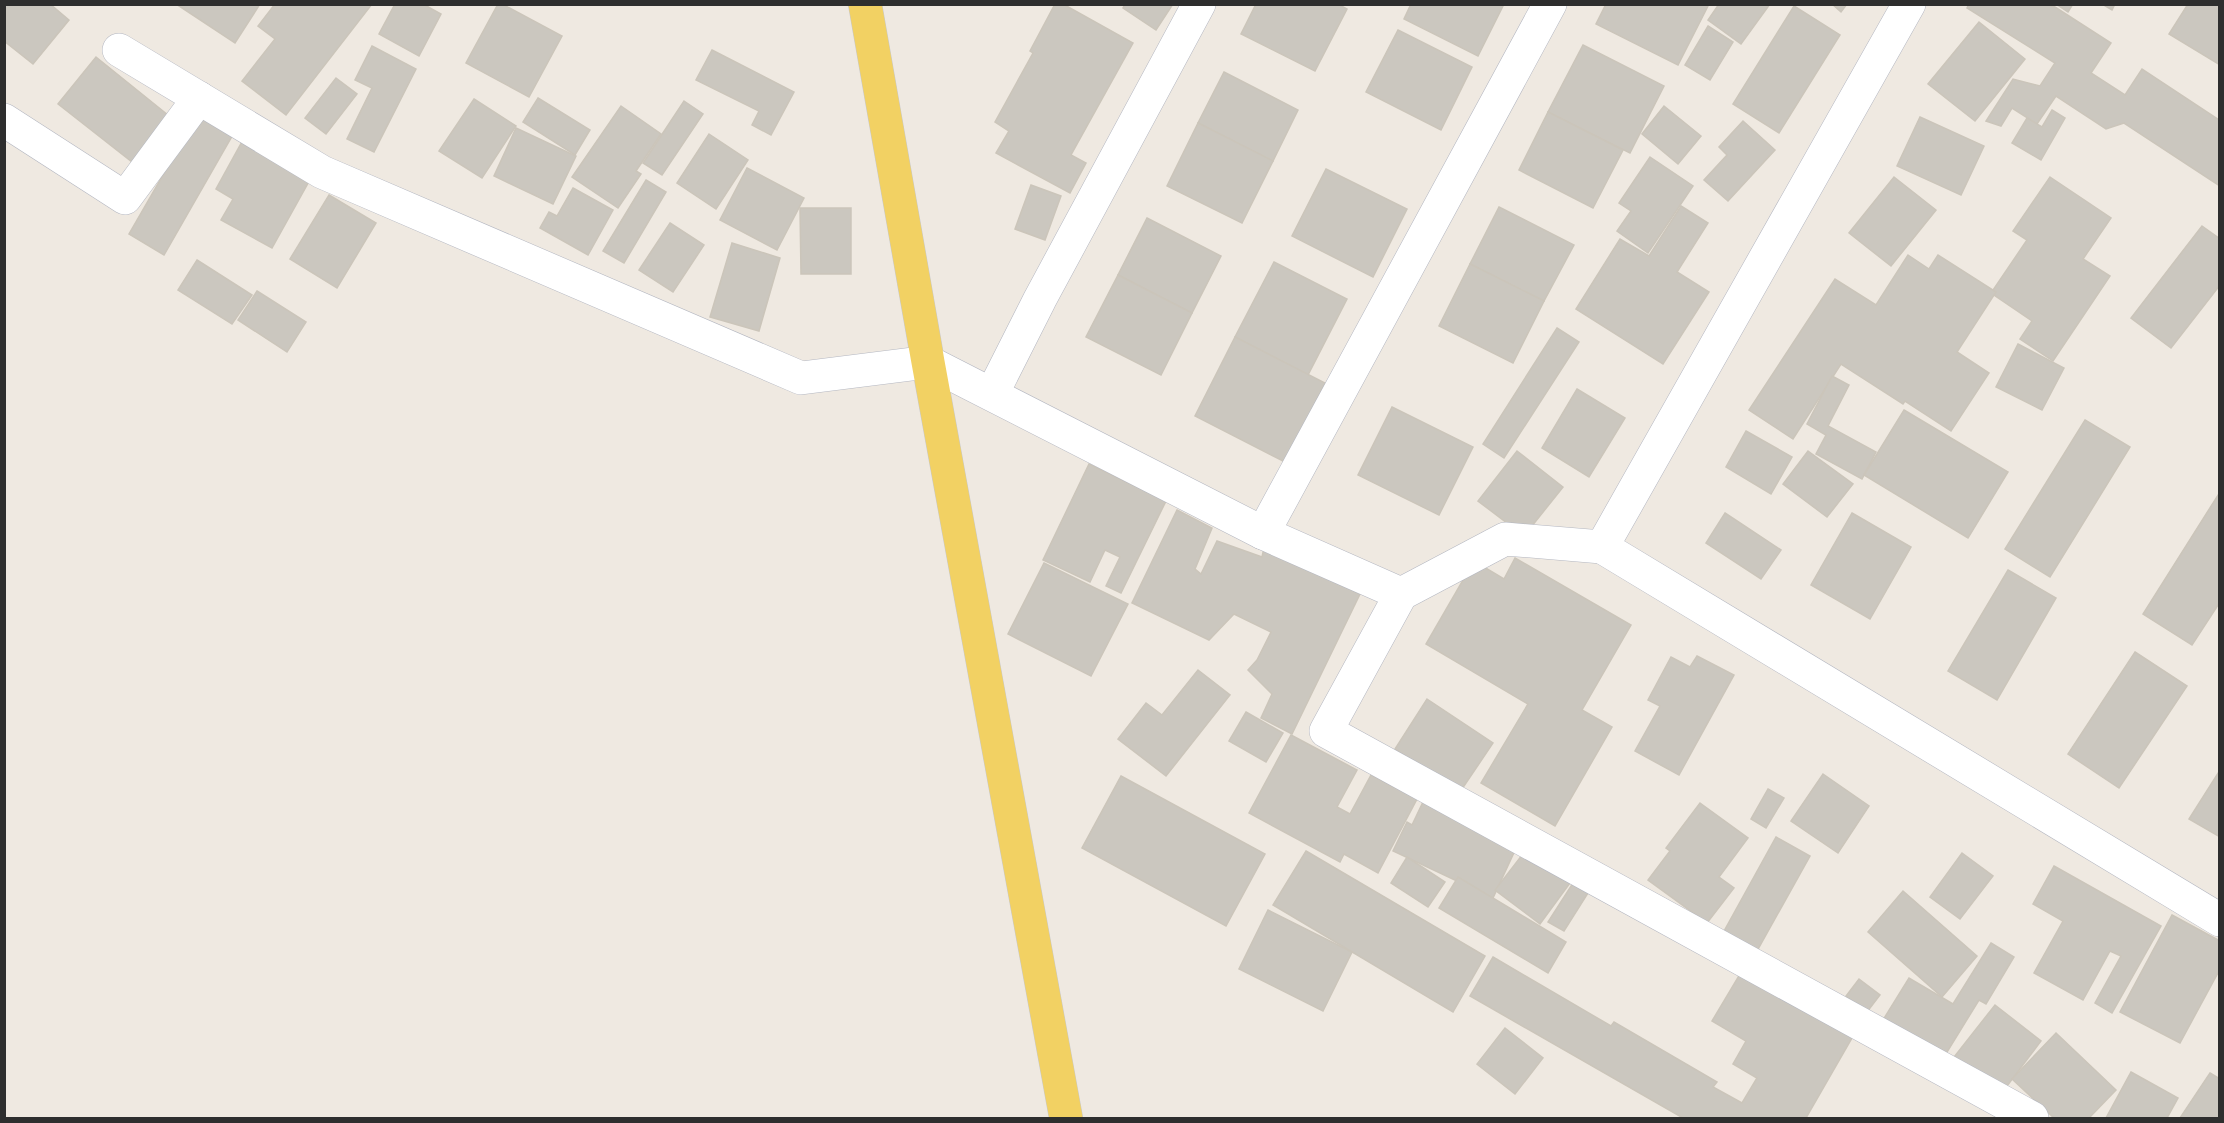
<svg xmlns="http://www.w3.org/2000/svg" width="2224" height="1123" font-family="'Fira Sans',sans-serif">
	<style>
		.building { fill: #cbc7bf; stroke: #cbc5ba; stroke-width: 1.5 }
		.lines { fill: none; stroke-linecap: round; stroke-linejoin: round }
		.minor-casing { stroke: #b4b7c1; stroke-width: 34 }
		.major-casing { stroke: #c9c9c9; stroke-width: 34 }
		.minor { stroke: #fff; stroke-width: 33 }
		.major { stroke: #f2d163; stroke-width: 33 }
	</style>
	<rect width="100%" height="100%" fill="#efe9e1"/>
	<g class="building">
		<path d="M4,4H50L69,20L33,64L4,41Z"/>
		<path d="M176,4H260L235,43Z"/>
		<path d="M275,4H372L286,115L242,81L275,39L258,26Z"/>
		<path d="M395,4H423L441,14L419,56L379,34Z"/>
		<path d="M498,4H502L562,36L529,97L466,63Z"/>
		<path d="M1055,4H1063L1133,43L1071,155L1086,163L1070,193L996,153L1009,131L995,122L1033,53L1030,51Z"/>
		<path d="M1125,4H1173L1156,30L1123,8Z"/>
		<path d="M1256,4H1338L1347,9L1315,71L1241,34Z"/>
		<path d="M1411,4H1504L1478,56L1404,19Z"/>
		<path d="M1606,4H1709L1678,65L1596,24Z"/>
		<path d="M1719,4H1770L1741,44L1708,20Z"/>
		<path d="M1832,4H1847L1841,12Z"/>
		<path d="M1969,4H2046L2055,7L2111,43L2091,73L2125,95L2142,69L2219,120L2220,118V186L2124,123L2106,129L2056,96L2037,124L2012,108L2001,126L1986,121L2013,79L2040,86L2055,63L1967,8Z"/>
		<path d="M2056,4H2073L2068,12Z"/>
		<path d="M2102,4H2115L2112,10Z"/>
		<path d="M2188,4H2220V65L2169,34Z"/>
		<path d="M1794,6L1840,35L1779,133L1733,104Z"/>
		<path d="M1979,22L2025,59L1975,121L1928,84Z"/>
		<path d="M1708,26L1733,42L1710,80L1685,65Z"/>
		<path d="M1398,30L1472,67L1441,130L1366,92Z"/>
		<path d="M1583,45L1664,86L1630,153L1548,112Z"/>
		<path d="M372,46L416,69L374,152L347,139L372,88L355,80Z"/>
		<path d="M712,50L794,92L771,135L752,125L759,111L696,80Z"/>
		<path d="M96,57L168,115L132,162L58,104Z"/>
		<path d="M1224,72L1298,110L1273,161L1198,123Z"/>
		<path d="M336,78L357,94L326,134L305,118Z"/>
		<path d="M538,98L590,130L575,155L523,122Z"/>
		<path d="M474,99L516,126L482,178L439,151Z"/>
		<path d="M684,101L703,114L662,175L643,163Z"/>
		<path d="M621,106L661,134L636,171L641,174L618,208L572,177Z"/>
		<path d="M1664,106L1701,136L1678,164L1642,134Z"/>
		<path d="M2052,110L2065,118L2041,160L2012,143L2027,118L2042,127Z"/>
		<path d="M200,111L235,131L164,255L129,234Z"/>
		<path d="M1548,112L1623,150L1593,208L1519,170Z"/>
		<path d="M1920,117L1984,146L1961,195L1897,166Z"/>
		<path d="M1743,121L1775,150L1728,201L1704,180L1727,155L1719,147Z"/>
		<path d="M1198,123L1273,161L1242,223L1167,186Z"/>
		<path d="M516,128L576,156L553,204L494,176Z"/>
		<path d="M709,134L748,160L716,209L677,183Z"/>
		<path d="M244,138L312,176L272,248L221,220L233,199L216,189Z"/>
		<path d="M1650,157L1693,186L1648,253L1617,231L1631,211L1619,203Z"/>
		<path d="M747,168L804,198L777,250L720,220Z"/>
		<path d="M1326,169L1407,209L1373,277L1292,236Z"/>
		<path d="M1894,177L1936,210L1891,266L1849,233Z"/>
		<path d="M2050,177L2111,218L2083,259L2110,276L2053,361L2020,339L2032,321L1991,293L2027,240L2013,231Z"/>
		<path d="M646,180L666,192L624,263L603,251Z"/>
		<path d="M1031,185L1061,196L1045,240L1015,229Z"/>
		<path d="M573,188L613,210L588,255L540,228L549,212L557,216Z"/>
		<path d="M329,195L376,223L337,288L290,259Z"/>
		<path d="M1681,206L1708,223L1677,272L1709,292L1663,364L1576,309L1620,239L1649,256Z"/>
		<path d="M1499,207L1574,245L1544,301L1470,264Z"/>
		<path d="M800,208H851V274H801Z"/>
		<path d="M1147,218L1221,256L1192,313L1118,275Z"/>
		<path d="M670,223L704,245L673,292L639,270Z"/>
		<path d="M2202,226L2220,239V285L2171,348L2131,318Z"/>
		<path d="M732,243L780,258L759,331L710,317Z"/>
		<path d="M1908,255L1929,269L1938,255L1996,292L1957,352L1989,373L1951,431L1905,401L1903,404L1841,364L1793,439L1749,410L1835,279L1876,305Z"/>
		<path d="M197,260L252,295L232,324L178,290Z"/>
		<path d="M1274,262L1347,299L1308,375L1235,337Z"/>
		<path d="M1470,264L1544,301L1513,363L1439,326Z"/>
		<path d="M1118,275L1192,313L1161,375L1086,337Z"/>
		<path d="M257,291L306,322L287,352L238,320Z"/>
		<path d="M1557,328L1579,342L1504,458L1483,444Z"/>
		<path d="M1235,337L1325,383L1285,462L1195,416Z"/>
		<path d="M2018,344L2064,368L2042,410L1996,387Z"/>
		<path d="M1832,376L1849,385L1828,426L1876,452L1862,479L1816,454L1826,435L1807,424Z"/>
		<path d="M1577,389L1625,418L1589,477L1542,448Z"/>
		<path d="M1392,407L1473,447L1439,515L1358,475Z"/>
		<path d="M1904,410L2008,472L1968,538L1864,475Z"/>
		<path d="M2085,420L2130,447L2050,577L2005,549Z"/>
		<path d="M1746,431L1792,457L1771,494L1726,467Z"/>
		<path d="M1517,451L1563,487L1524,536L1478,501Z"/>
		<path d="M1808,451L1853,484L1827,517L1783,484Z"/>
		<path d="M1089,464L1166,501L1121,593L1106,586L1120,557L1105,550L1090,582L1043,560Z"/>
		<path d="M2220,492V602L2192,645L2143,614Z"/>
		<path d="M1177,510L1212,528L1195,569L1201,574L1217,541L1262,557L1264,548L1360,594L1292,734L1261,718L1272,694L1248,670L1257,660L1271,632L1234,614L1209,640L1132,603Z"/>
		<path d="M1725,513L1781,550L1761,579L1706,543Z"/>
		<path d="M1852,513L1911,547L1870,619L1811,585Z"/>
		<path d="M1515,558L1631,625L1582,710L1612,727L1555,826L1481,783L1528,704L1426,644L1474,561L1504,579Z"/>
		<path d="M1044,563L1128,604L1091,676L1008,634Z"/>
		<path d="M2008,570L2056,598L1997,700L1948,671Z"/>
		<path d="M2135,652L2187,686L2119,788L2068,754Z"/>
		<path d="M1697,656L1734,675L1679,775L1635,751L1660,706L1648,700L1671,657L1690,667Z"/>
		<path d="M1198,670L1230,695L1166,776L1118,739L1146,703L1162,715Z"/>
		<path d="M1427,699L1493,743L1460,792L1395,749Z"/>
		<path d="M1246,712L1283,733L1266,762L1229,741Z"/>
		<path d="M1291,735L1357,770L1337,807L1350,814L1371,775L1417,799L1378,873L1344,854L1340,862L1249,813Z"/>
		<path d="M2220,770V837L2189,819Z"/>
		<path d="M1823,774L1869,806L1838,853L1791,821Z"/>
		<path d="M1121,776L1265,854L1226,926L1082,848Z"/>
		<path d="M1768,789L1784,798L1766,828L1751,819Z"/>
		<path d="M1423,802L1517,846L1493,898L1393,851L1407,822L1412,825Z"/>
		<path d="M1700,803L1748,838L1719,877L1734,888L1707,923L1648,880L1670,851L1666,848Z"/>
		<path d="M1776,837L1810,856L1757,951L1723,933Z"/>
		<path d="M1529,846L1573,879L1540,924L1495,890Z"/>
		<path d="M1306,851L1485,956L1453,1012L1273,905Z"/>
		<path d="M1962,853L1993,876L1960,919L1930,897Z"/>
		<path d="M1407,857L1445,882L1428,907L1391,883Z"/>
		<path d="M2054,866L2161,926L2112,1013L2095,1003L2121,956L2110,951L2083,1000L2034,973L2063,921L2033,904Z"/>
		<path d="M1458,877L1566,942L1548,973L1439,908Z"/>
		<path d="M1573,883L1588,893L1564,931L1548,922Z"/>
		<path d="M1903,891L1977,956L1942,997L1868,932Z"/>
		<path d="M1268,910L1352,952L1323,1011L1239,969Z"/>
		<path d="M2172,915L2220,941V969L2180,1043L2120,1012Z"/>
		<path d="M1991,943L2014,957L1986,1004L1979,1000L1944,1057L1883,1020L1909,978L1953,1004Z"/>
		<path d="M1493,957L1611,1026L1614,1022L1717,1082L1713,1087L1742,1103L1757,1078L1733,1064L1746,1041L1712,1021L1743,969L1856,1031L1806,1118H1683L1470,996Z"/>
		<path d="M1859,979L1880,995L1867,1012L1846,996Z"/>
		<path d="M1995,1005L2041,1041L2001,1094L1954,1057Z"/>
		<path d="M1505,1028L1543,1058L1515,1094L1477,1064Z"/>
		<path d="M2056,1033L2116,1090L2089,1118H2054L2012,1079Z"/>
		<path d="M2131,1072L2178,1098L2167,1118H2106Z"/>
		<path d="M2210,1073L2220,1079V1118H2180Z"/>
	</g>
	<g class="lines">
		<g class="minor-casing">
			<g id="minor">
				<path d="M1909,4L1602,547L2220,920"/>
				<path d="M119,50L322,172L801,378L928,362L1263,533L1401,594"/>
				<path d="M4,120L125,198L199,98"/>
				<path d="M992,394L1040,299L1199,4"/>
				<path d="M1263,533L1550,4"/>
				<path d="M1602,547L1505,539L1401,594L1326,731L2032,1118"/>
			</g>
		</g>
		<g class="major-casing">
			<path id="major" d="M865,4L928,362L1066,1118"/>
		</g>
		<use href="#minor" class="minor"/>
		<use href="#major" class="major"/>
	</g>
	<rect width="2224" height="1123" fill="none" stroke="#2e2e2e" stroke-width="12"/>
</svg>
